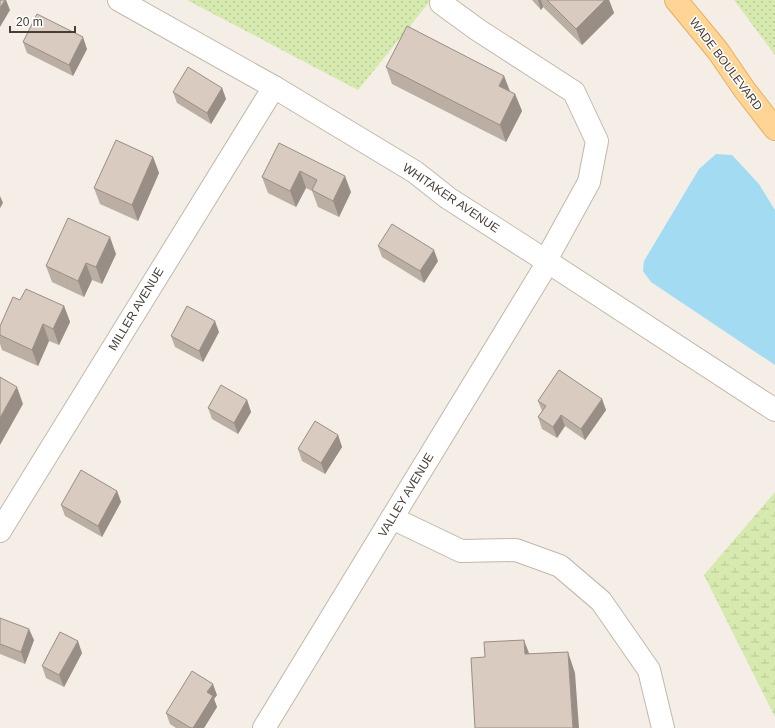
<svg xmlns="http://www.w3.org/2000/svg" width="775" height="728" font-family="Helvetica,sans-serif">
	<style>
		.green { fill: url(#green-dots) }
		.wetland { fill: url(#wetland-marsh) }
		.water { fill: #a2dbf2 }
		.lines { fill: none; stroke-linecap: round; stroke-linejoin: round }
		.minor-casing { stroke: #c2b8ac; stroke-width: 24 }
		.major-casing { stroke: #e6af63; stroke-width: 24 }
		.minor { stroke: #fff; stroke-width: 22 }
		.major { stroke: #ffd495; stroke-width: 22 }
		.wall { fill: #bbafa4 }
		.shaded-wall { fill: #988e86 }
		.building { fill: #d9cbbf; stroke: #988e86 }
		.labels { text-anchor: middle; stroke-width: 3; stroke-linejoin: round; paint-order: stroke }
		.street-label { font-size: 12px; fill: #473e36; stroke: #fff }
	</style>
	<defs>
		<pattern id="green-dots" width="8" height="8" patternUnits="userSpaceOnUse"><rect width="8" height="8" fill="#d6e9af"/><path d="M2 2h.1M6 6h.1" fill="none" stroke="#b9c997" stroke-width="1.8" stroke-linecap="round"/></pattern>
		<pattern id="wetland-marsh" width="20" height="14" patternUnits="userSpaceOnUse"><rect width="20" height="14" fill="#d6e9af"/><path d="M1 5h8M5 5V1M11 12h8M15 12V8" fill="none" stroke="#b9c997"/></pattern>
	</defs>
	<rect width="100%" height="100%" fill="#f4eee7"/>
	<g class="green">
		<path d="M187,0H431L358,90Z"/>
		<path d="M734,0H775V55Z"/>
	</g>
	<path class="wetland" d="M775,492V717L704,575Z"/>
	<path class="water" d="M716,154L732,155L759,184L775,210V365L651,282L643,271L644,261L699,169Z"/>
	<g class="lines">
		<g class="minor-casing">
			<g id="minor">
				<path d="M119,0L274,87L415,172L448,198L548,262L775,410"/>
				<path d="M441,3L478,30L574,92L597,141L589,182L546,260"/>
				<path d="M392,518L461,551L516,550L560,566L601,601L649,670L663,728"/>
				<path d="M0,531L274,87"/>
				<path d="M264,728L548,262"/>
			</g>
		</g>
		<g class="major-casing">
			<path id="major" d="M676,0L718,51L744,89L775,129"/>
		</g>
		<use href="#minor" class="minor"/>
		<use href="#major" class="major"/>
	</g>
	<g class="wall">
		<path d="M532,0H609L614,13L582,45L543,7L541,10Z"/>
		<path d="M23,42L87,49L73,76L27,53Z"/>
		<path d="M386,67L504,76L510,91L515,94L522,111L506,142L392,84Z"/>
		<path d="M222,88L226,99L211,124L177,103L173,92Z"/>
		<path d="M279,143L351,192L339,217L318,207L312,191L306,188L296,207L268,193L262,177Z"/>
		<path d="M153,157L159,173L138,221L100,204L94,188Z"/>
		<path d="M378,246L438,261L424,283L382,257Z"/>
		<path d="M116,254L102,284L92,280L84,297L52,282L46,266Z"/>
		<path d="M20,300L64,306L70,322L59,345L49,341L38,366L2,350L0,344V326Z"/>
		<path d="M219,332L203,362L175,347L171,336Z"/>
		<path d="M602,399L606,410L585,440L565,426L557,438L542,429L538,417L542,411L538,401Z"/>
		<path d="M247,400L251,412L238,434L212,419L208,408Z"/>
		<path d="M338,435L342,447L325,474L302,461L298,449Z"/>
		<path d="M117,491L121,502L102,537L65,516L61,505Z"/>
		<path d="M0,618L34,640L25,664L0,654Z"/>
		<path d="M82,653L64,687L46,678L42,666Z"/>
		<path d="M217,695L214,699L217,707L204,728H176L170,724L166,713Z"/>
	</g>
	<g class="shaded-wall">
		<path d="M5,0H6L10,10L0,27V8Z"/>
		<path d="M538,0H541L543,7L541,10Z"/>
		<path d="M605,0H609L614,13L582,45L576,29Z"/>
		<path d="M83,37L87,49L73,76L69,65Z"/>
		<path d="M504,76L510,92L499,86Z"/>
		<path d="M222,88L226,99L211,124L207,113Z"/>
		<path d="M515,94L522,111L506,142L500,125Z"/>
		<path d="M153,157L159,173L138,221L132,205Z"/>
		<path d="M300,171L306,188L296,207L290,191Z"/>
		<path d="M345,176L351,192L339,217L333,201Z"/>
		<path d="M0,196L3,203L0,208Z"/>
		<path d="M110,237L116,254L102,284L96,267Z"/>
		<path d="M434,250L438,261L424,283L420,271Z"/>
		<path d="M86,263L92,280L84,297L78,281Z"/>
		<path d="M64,306L70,322L59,345L53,329Z"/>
		<path d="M215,321L219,332L203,362L199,351Z"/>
		<path d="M43,324L49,341L38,366L32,350Z"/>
		<path d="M17,387L23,404L0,445V418Z"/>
		<path d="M602,399L606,410L585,440L581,429Z"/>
		<path d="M247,400L251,412L238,434L234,423Z"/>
		<path d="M561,415L565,426L557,438L553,427Z"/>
		<path d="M338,435L342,447L325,474L321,463Z"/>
		<path d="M117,491L121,502L102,537L98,526Z"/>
		<path d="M29,629L34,640L25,664L21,652Z"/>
		<path d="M524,640L532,661L525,654Z"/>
		<path d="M78,641L82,653L64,687L59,675Z"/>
		<path d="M568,652L575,673L579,728H573Z"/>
		<path d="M213,684L217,695L214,699L217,707L204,728H193L207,692Z"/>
	</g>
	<g class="building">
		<path d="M0,0H5L0,8Z"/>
		<path d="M547,0H605L576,29Z"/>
		<path d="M37,14L83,37L69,65L23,42Z"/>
		<path d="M407,26L504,76L499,86L515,94L500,125L386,67Z"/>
		<path d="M188,67L222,88L207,113L173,92Z"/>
		<path d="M116,140L153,157L132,205L94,188Z"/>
		<path d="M279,143L345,176L333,201L312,190L317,180L300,171L290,191L262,177Z"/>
		<path d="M68,218L110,237L96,267L86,263L78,281L46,266Z"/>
		<path d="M392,224L434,250L420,271L378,246Z"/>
		<path d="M26,289L64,306L53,329L43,324L32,350L0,335V326L13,297L20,300Z"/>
		<path d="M187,306L215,321L199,351L171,336Z"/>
		<path d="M559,370L602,399L581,429L561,415L553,427L538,417L546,406L538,401Z"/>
		<path d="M0,377L17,387L0,418Z"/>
		<path d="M221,385L247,400L234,423L208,408Z"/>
		<path d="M315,421L338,435L321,463L298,449Z"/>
		<path d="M81,470L117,491L98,526L61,505Z"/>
		<path d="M0,618L29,629L21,652L0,644Z"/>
		<path d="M60,632L78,641L59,675L42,666Z"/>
		<path d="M524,640L525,654L568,652L573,728H475L471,658L485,657L484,642Z"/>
		<path d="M192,671L213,684L207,692L213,696L193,728H191L166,713Z"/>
	</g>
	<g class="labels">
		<g class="street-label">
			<text transform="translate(726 64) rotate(53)" y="4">WADE BOULEVARD</text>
			<text transform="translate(451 198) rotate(34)" y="4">WHITAKER AVENUE</text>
			<text transform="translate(136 309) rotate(-59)" y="4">MILLER AVENUE</text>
			<text transform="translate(406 495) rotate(-59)" y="4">VALLEY AVENUE</text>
		</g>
	</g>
	<path d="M10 26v6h65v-6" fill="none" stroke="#473e36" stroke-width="2"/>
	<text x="16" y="26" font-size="12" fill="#473e36" stroke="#ffffff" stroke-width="3" paint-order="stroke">20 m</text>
</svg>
